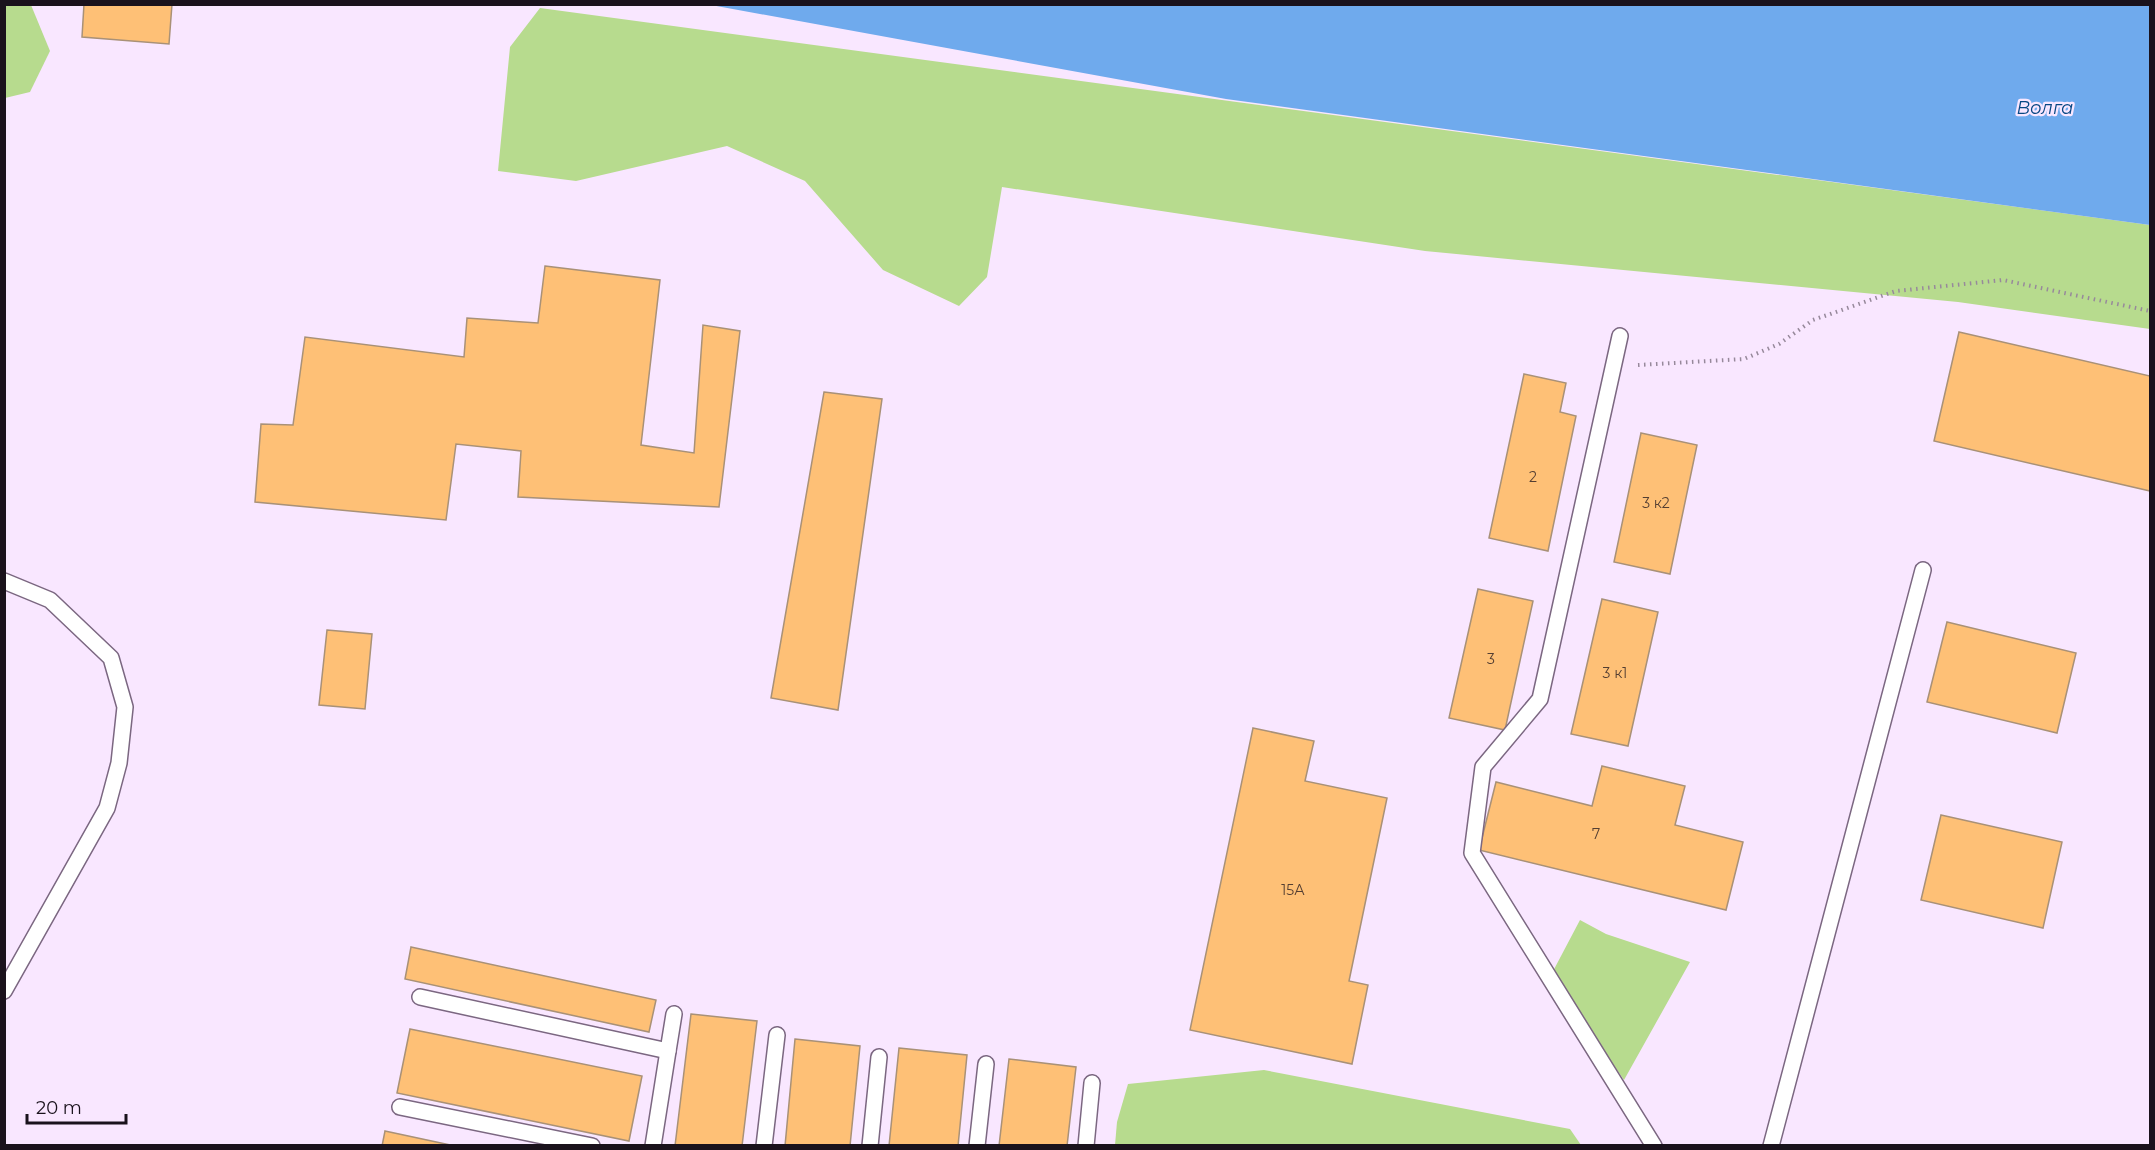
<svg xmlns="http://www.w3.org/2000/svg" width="2155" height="1150" font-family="Montserrat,sans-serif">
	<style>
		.green { fill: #b7db8e }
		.water { fill: #6faaed }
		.building { fill: #fec076; stroke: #a99177; stroke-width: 1.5 }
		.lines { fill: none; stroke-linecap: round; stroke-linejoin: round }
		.lane-casing { stroke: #7b6781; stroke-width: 18 }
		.path { stroke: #97899b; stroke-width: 4; stroke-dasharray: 1.5 4.5; stroke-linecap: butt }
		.lane { stroke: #fff; stroke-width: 15 }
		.labels { text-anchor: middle; stroke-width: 4.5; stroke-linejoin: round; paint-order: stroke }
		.number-label { font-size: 14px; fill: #533e32 }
		.water-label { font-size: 18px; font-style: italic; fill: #074784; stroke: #f9e7ff }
	</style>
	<rect width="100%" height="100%" fill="#f9e7ff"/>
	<g class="green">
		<path d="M5,4L31,5L50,51L30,92L5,98Z"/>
		<path d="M540,8L2150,225V329L1958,302L1425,251L1002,187L987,277L959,306L883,270L805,181L727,146L576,181L498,171L510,47Z"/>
		<path d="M1580,920L1606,934L1690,962L1624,1080L1551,975Z"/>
		<path d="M1264,1070L1570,1129L1581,1145H1115L1117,1122L1128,1084Z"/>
	</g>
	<path class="water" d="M711,5H2150V225L1226,99Z"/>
	<g class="building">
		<path d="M84,4H172L169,44L82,37Z"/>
		<path d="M545,266L660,280L641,445L694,453L703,325L740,331L719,507L518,497L521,451L456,444L446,520L255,502L261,424L293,425L305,337L464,357L467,318L538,323Z"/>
		<path d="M1959,332L2150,376V491L1934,441Z"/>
		<path d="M1524,374L1566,383L1560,412L1576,416L1548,551L1489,538Z"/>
		<path d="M824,392L882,399L838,710L771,698Z"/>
		<path d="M1641,433L1697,445L1670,574L1614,562Z"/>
		<path d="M1478,589L1533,601L1505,730L1449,718Z"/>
		<path d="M1602,599L1658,612L1628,746L1571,734Z"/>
		<path d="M1947,622L2076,653L2057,733L1927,702Z"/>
		<path d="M327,630L372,634L365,709L319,705Z"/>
		<path d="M1253,728L1314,741L1305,781L1387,798L1349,981L1368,985L1352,1064L1190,1030Z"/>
		<path d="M1602,766L1685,786L1675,825L1743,842L1726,910L1479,850L1496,782L1592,806Z"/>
		<path d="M1941,815L2062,842L2043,928L1921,900Z"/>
		<path d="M411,947L656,1000L649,1032L405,979Z"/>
		<path d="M691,1014L757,1021L742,1146H675Z"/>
		<path d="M410,1029L642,1076L629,1141L397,1093Z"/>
		<path d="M795,1039L860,1046L850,1146H785Z"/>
		<path d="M899,1048L967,1055L958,1146H889Z"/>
		<path d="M1009,1059L1076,1067L1067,1146H999Z"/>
		<path d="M385,1131L455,1146H382Z"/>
	</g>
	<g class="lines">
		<g class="lane-casing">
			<g id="lane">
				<path d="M1620,336L1540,699L1483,767L1472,853L1654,1146"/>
				<path d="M4,581L50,600L111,658L125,707L119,763L107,808L4,991"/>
				<path d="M420,997L668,1051L653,1146"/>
				<path d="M668,1051L674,1014"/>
				<path d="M400,1107L592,1146"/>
				<path d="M764,1146L777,1035"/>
				<path d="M870,1146L879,1057"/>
				<path d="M977,1146L986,1064"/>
				<path d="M1086,1146L1092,1083"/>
				<path d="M1771,1146L1923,570"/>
			</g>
		</g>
		<path class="path" d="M1638,365L1744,359L1779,344L1813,320L1896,291L2003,280L2150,311"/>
		<use href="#lane" class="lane"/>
	</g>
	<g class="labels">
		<g class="number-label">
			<text x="1533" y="482">2</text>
			<text x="1656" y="508">3 к2</text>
			<text x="1491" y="664">3</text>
			<text x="1615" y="678">3 к1</text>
			<text x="1596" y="839">7</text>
			<text x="1293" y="895">15А</text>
		</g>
		<g class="water-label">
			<text x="2045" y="114">Волга</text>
		</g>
	</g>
	<rect width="2155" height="1150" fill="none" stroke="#1a121c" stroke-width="12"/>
	<path d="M27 1114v9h99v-9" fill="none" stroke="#1a121c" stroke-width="3"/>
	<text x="36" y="1114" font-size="18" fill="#1a121c" stroke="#f9e7ff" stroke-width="4.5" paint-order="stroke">20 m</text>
</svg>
